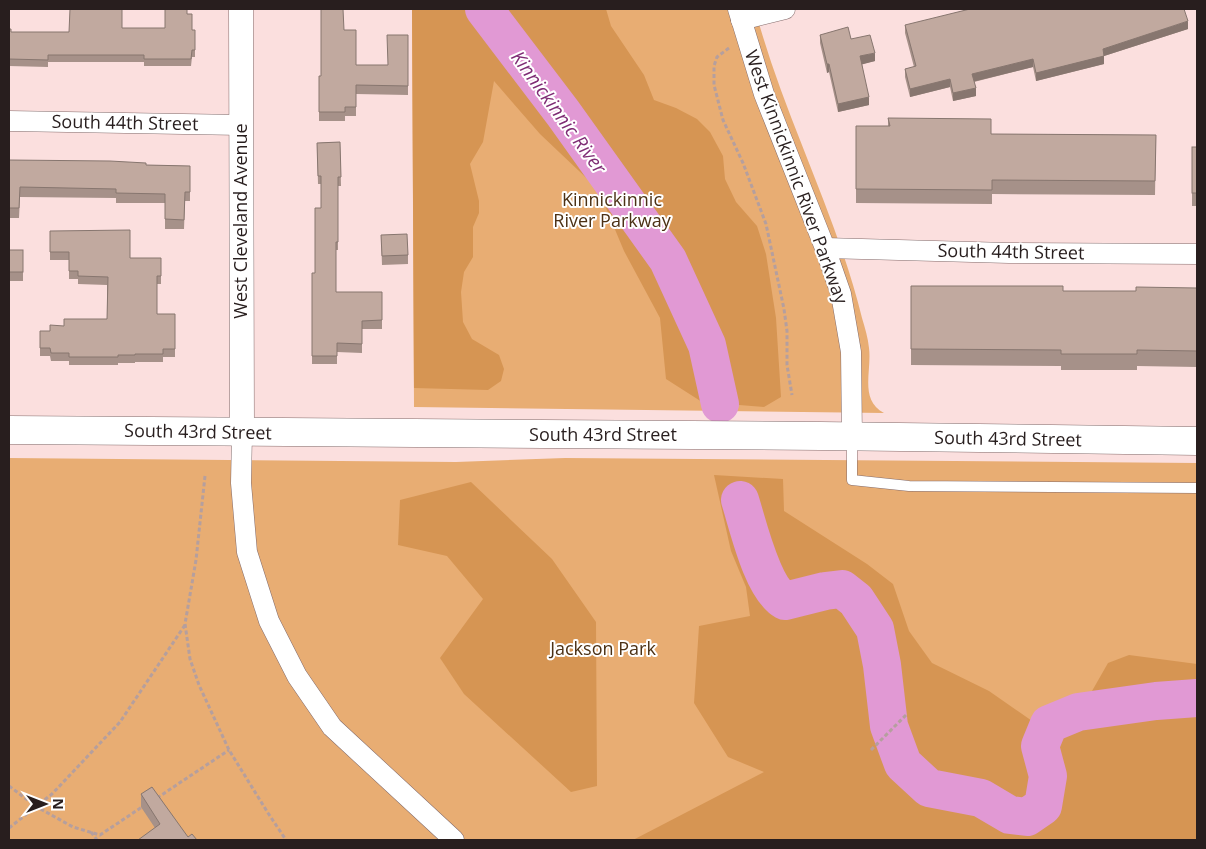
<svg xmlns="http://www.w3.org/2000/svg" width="1206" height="849" font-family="'Open Sans',sans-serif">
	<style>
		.green { fill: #e8ad73 }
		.forest { fill: #d69553 }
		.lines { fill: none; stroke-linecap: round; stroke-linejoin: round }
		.river { stroke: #e199d4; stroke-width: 38 }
		.service-casing { stroke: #836b6b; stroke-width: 11 }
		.minor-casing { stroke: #836b6b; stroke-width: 21 }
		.tertiary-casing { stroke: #836b6b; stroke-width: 25 }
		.secondary-casing { stroke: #836b6b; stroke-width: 29 }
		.path { stroke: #b59f9e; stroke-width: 3; stroke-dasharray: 4 2.5; stroke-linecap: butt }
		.service { stroke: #fff; stroke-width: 10 }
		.minor { stroke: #fff; stroke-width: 20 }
		.tertiary { stroke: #fff; stroke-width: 24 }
		.secondary { stroke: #fff; stroke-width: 28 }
		.wall { fill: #a69189 }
		.shaded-wall { fill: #87766f }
		.building { fill: #c1a99f; stroke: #87766f }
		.labels { text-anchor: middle; stroke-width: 4; stroke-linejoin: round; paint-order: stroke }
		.street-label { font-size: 18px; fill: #281e1e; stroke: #fff }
		.park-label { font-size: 18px; fill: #4c3115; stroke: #fff }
		.water-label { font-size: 19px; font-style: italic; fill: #7f2d75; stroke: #fff }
	</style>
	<rect width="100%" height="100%" fill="#fbdfde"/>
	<g class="green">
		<path d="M412,9H755C783,115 836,212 862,318C865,328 868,338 869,348C872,371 859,400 884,413L414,407Z"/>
		<path d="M9,458L456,462L565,458L1197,463V840H9Z"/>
	</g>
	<g class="forest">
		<path d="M412,9H606L611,26L644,75L654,100L676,108L697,119L710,132L723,156L725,179L736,202L757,226L766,254L776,318L781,397L764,407L702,402L666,379L660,318L624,251L598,189L540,134L494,81L483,142L470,164L479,201V213L473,227V257L464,272L461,292L463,322L472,339L499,355L504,369L501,381L488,390L414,388Z"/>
		<path d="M714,475L783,479L784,511L867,564L893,584L909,631L932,663L989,691L1035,723L1092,691L1108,663L1129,655L1197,664V840H633L764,772L728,757L694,703L699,626L750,616L746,587L731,551Z"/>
		<path d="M471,482L552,559L596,622L597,786L571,792L464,694L440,658L483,599L447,556L398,545L400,500Z"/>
	</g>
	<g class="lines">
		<g class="river">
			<path d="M484,9L563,113L668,260L707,345L720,404"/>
			<path d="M740,500C748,525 762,588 785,601L825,591L842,589L856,600L875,629L882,665L889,726L903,764L929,788L981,798L1010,815L1027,817L1043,806L1048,776L1040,746L1049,724L1078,712L1156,701L1197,698"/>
		</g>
		<g class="service-casing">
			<path id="service" d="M852,438V480L909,486L1197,488"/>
		</g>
		<g class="minor-casing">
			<g id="minor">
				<path d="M738,9L764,94L825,248L841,294L851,352L852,437"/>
				<path d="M741,20L785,9"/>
				<path d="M9,121L241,125"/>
				<path d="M825,248L1009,253L1197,254"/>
				<path d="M242,433L241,483L247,552L269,621L297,676L332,727L454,840"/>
			</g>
		</g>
		<g class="tertiary-casing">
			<path id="tertiary" d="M241,9L242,433"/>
		</g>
		<g class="secondary-casing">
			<path id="secondary" d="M9,430L821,436L1197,441"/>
		</g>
		<g class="path">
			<path d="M729,48L717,57L714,66V85L723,120L743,163L766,224L784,309L787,331V365L792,395"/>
			<path d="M205,476L196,560L185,624L190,659L199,685L229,750L268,813L286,840"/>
			<path d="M871,750L906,715"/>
			<path d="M9,786L37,807L73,827L100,835L145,805"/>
			<path d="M157,798L229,750"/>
			<path d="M9,828L52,794L120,722L185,625"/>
			<path d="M91,832L97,840"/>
		</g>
		<use href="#service" class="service"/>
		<use href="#minor" class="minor"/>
		<use href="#tertiary" class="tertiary"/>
		<use href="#secondary" class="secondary"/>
	</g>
	<g class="wall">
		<path d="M187,14L192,30H195V57H192L191,66H144V62H48V67L9,66V29L11,32H69L122,28H165Z"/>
		<path d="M905,25L1188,29L1104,56V64L1036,81L1033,67L974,82L976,96L953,101L950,87L910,97L905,77V69L914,67L905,33Z"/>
		<path d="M344,30L356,65H388L408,35V95L356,94V116H345V121H319V76H321Z"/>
		<path d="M820,35L851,39L875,61L862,64L869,105L838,112L829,72L827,73L820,43Z"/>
		<path d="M888,118L991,134L1156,135L1155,195L992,194V204L856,203V126H888Z"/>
		<path d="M340,142L341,186H338V250H336V292H382V329H362V353L337,352V364H312V273H315L321,208V184H318L317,143Z"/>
		<rect x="1192" y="147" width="5" height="59"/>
		<path d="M9,160L146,165L190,166V201H185L184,229H165V203H116V198L20,197L19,218H9Z"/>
		<path d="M50,231L130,258H161V284H157V314H175V357H163V362H135V363H118V365H69V361H51L50,356H40V331H50L64,326L107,319V285L78,284V279H69V260H50Z"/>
		<path d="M381,235L408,255V264L382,265Z"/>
		<rect x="9" y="250" width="14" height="31"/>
		<path d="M911,286L1063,291H1136L1197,288V367L1137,366V370H1061V366L911,365Z"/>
		<path d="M141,794L188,837L155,828L141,807Z"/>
	</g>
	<g class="shaded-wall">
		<path d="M1188,21V29L1104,56V64L1036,81V73L1103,49Z"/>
		<path d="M875,53V61L860,65V56Z"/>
		<path d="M1033,59V67L972,82V74Z"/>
		<path d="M827,64H829V72L827,73Z"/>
		<path d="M950,79V87L910,97V89Z"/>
		<path d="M976,88V96L953,101V93Z"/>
		<path d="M869,97V105L838,112V104Z"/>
	</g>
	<g class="building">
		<path d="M70,9H122V28H165V9H187V14H192V30H195V50H192L191,59H144V55H48V60L9,59V29H11V32H69Z"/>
		<path d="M321,9H343L344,30H356V65H388L387,35H408V86L356,85V107H345V112H319V76H321Z"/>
		<path d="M970,9H1184L1188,21L1103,49L1104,56L1036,73L1033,59L972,74L976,88L953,93L950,79L910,89L905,69L916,66L905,25Z"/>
		<path d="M848,27L851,39L870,35L875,53L860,56L869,97L838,104L829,64H827L820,35Z"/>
		<path d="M888,118L991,119V134L1156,135L1155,181L992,180V190L856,189V126H890Z"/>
		<path d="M340,142L341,177H338V242H336V292H382V320L362,321V344L337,343V356H312V273H315V208H321V176H318L317,143Z"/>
		<rect x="1192" y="147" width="5" height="46"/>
		<path d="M9,160L110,161L146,163V165L190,166V192H185L184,220L165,219V194L116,193V189L20,187L19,208H9Z"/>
		<path d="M130,230V258H161V276H157V314H175V349H163V354H135V355H118V357H69V353H51L50,348H40V331H50V325L64,326V319H107L108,277L78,276V271H69V252H50V231Z"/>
		<path d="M407,234L408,255L382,256L381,235Z"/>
		<rect x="9" y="250" width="14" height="22"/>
		<path d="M911,286H1063V291H1136V287L1197,288V351L1137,350V354H1061V350L911,349Z"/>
		<path d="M152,787L188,837L192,834L197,840H138L160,824L141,794Z"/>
	</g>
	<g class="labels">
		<g class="street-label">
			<text transform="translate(125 123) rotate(1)" y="6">South 44th Street</text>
			<text transform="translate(796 177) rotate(70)" y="6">West Kinnickinnic River Parkway</text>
			<text transform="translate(241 221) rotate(-90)" y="6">West Cleveland Avenue</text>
			<text transform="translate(1011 252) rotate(1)" y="6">South 44th Street</text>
			<text transform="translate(198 432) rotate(1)" y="6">South 43rd Street</text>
			<text x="603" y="441">South 43rd Street</text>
			<text transform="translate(1008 439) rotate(1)" y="6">South 43rd Street</text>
		</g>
		<g class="park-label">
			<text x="612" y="206">Kinnickinnic<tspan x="612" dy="21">River Parkway</tspan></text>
			<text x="603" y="655">Jackson Park</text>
		</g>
		<g class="water-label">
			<text transform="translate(559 112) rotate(54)" y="7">Kinnickinnic River</text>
		</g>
	</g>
	<rect width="1206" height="849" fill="none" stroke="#281e1e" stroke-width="20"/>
	<g transform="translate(45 804) rotate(90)" stroke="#ffffff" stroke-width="4" paint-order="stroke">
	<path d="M0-4L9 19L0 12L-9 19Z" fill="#281e1e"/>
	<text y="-8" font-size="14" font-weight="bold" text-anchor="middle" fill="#281e1e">N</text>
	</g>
</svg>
